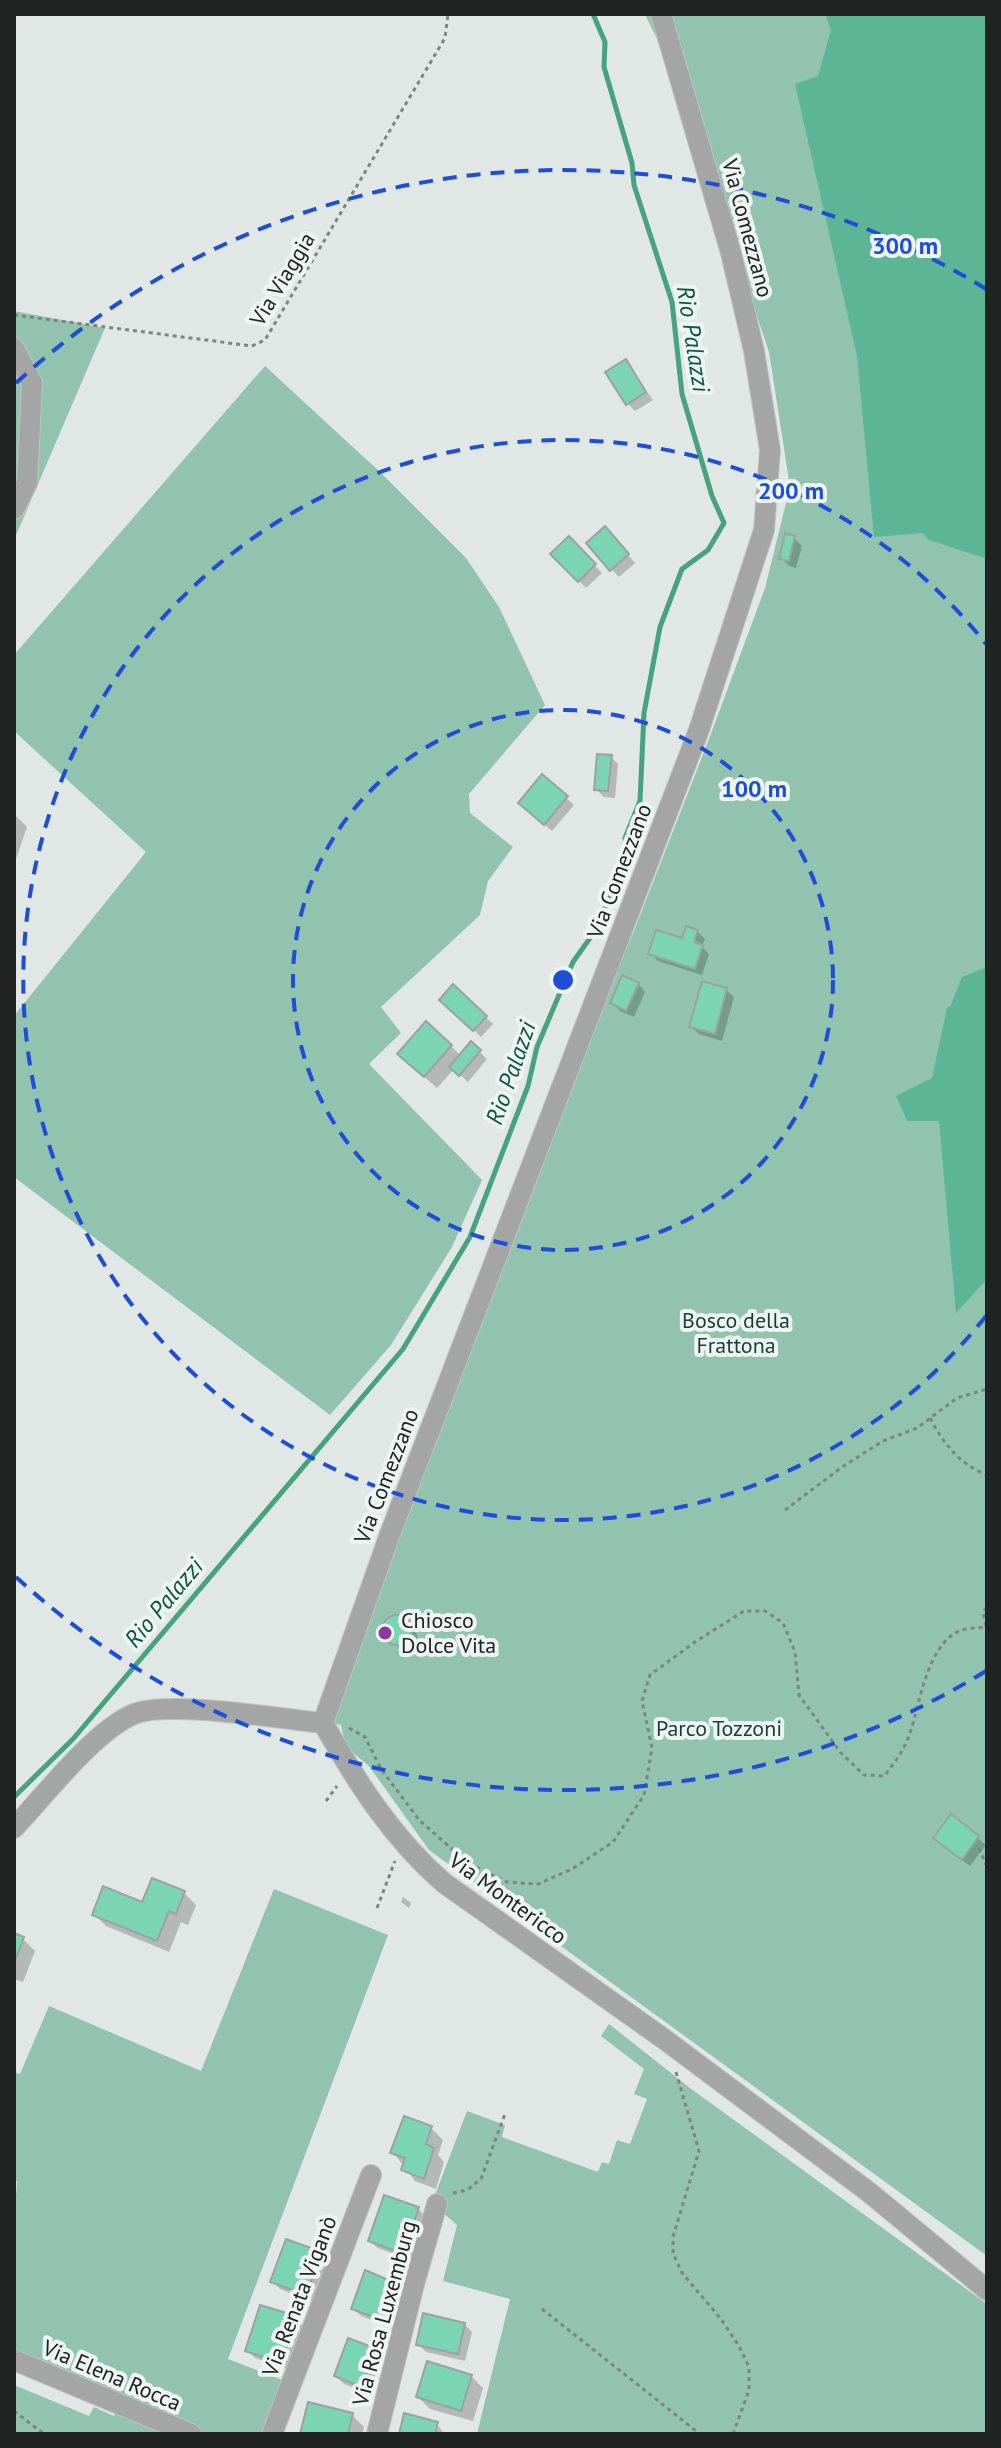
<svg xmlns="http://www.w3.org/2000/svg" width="1001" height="2448" font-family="'PT Sans',sans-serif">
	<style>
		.green { fill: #91c3ae }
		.forest { fill: #5cb695 }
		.shadow { fill: #0003 }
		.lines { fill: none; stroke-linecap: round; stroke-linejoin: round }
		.stream { stroke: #47a282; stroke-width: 5 }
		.building { fill: #7bd5b2; stroke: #9ca2a0; stroke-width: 2 }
		.street-casing { stroke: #bec4c1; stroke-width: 22 }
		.path { stroke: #7f8381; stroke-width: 3; stroke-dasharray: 4 4; stroke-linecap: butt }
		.street { stroke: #a3a6a5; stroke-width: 20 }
		.ring { fill: none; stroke: #1d4ed8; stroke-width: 4; stroke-dasharray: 14 10 }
		.poi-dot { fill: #8b38a6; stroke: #eef4f1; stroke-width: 3 }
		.labels { text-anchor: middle; stroke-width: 8; stroke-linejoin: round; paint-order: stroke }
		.street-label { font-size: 22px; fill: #212322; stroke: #eef4f1 }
		.park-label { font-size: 22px; fill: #173f31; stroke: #eef4f1 }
		.poi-label { font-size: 22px; fill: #212322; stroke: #eef4f1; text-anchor: start }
		.water-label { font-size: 24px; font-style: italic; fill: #0a5640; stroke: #eef4f1 }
		.centre { fill: #1d4ed8; stroke: #eef4f1; stroke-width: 4 }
		.ring-label { font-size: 24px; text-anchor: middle; font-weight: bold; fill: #1d4ed8; stroke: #eef4f1; stroke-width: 8; stroke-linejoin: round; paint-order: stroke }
	</style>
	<rect width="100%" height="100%" fill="#e1e7e4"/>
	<g class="green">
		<path d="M645,14H987V2256L429,1850L369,1766L346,1747L341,1725L328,1722L530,1174L634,931L709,739L765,588L790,487L769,352L681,89Z"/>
		<path d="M14,311L105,328L14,540Z"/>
		<path d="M265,366L381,473L466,558L499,607L545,705L469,794L470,813L513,847L488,881L480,915L381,1007L401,1033L369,1064L482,1180L452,1247L391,1345L330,1415L14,1177V1016L146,852L14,731V655Z"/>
		<path d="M274,1889L388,1935L228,2359L285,2381L265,2434H14V2385L89,2416L94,2407L114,2416L120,2402L14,2357V2220L17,2182L14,2177V2072L20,2074L49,2006L201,2071Z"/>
		<path d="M609,2024L690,2088L987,2304V2434H477L510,2299L443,2281L457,2225L432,2203L467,2111L505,2125L502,2137L598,2172L602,2162L609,2164L617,2140L630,2144L647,2099L634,2094L644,2069L601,2036Z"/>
	</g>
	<g class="forest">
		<path d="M825,14H987V559L929,540L922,533L874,537L857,356L795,84L818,76L831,30Z"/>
		<path d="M987,967V1279L956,1313L939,1121H907L896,1096L932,1078L947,1008L951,1005L962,977Z"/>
	</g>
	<g class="shadow">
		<path d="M625,362L653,400L635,411L628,404Z"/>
		<path d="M612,537L635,563L619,577L611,569Z"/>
		<path d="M794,538L802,546L796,568L789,566L781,558Z"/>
		<path d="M569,539L602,573L586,588L553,554Z"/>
		<path d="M611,757L618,764L615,798L604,797L596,789Z"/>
		<path d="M542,777L574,805L552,831L528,810Z"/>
		<path d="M14,814L27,827L14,865Z"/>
		<path d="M697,931L705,939L702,947L709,954L702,975L658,961L651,953L683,941Z"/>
		<path d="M638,984L645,992L634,1017L620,1011L612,1003Z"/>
		<path d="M454,987L493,1024L481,1037L442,1000Z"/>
		<path d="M726,990L734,997L722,1041L699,1034L691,1026Z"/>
		<path d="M471,1044L487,1059L468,1082L454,1069L437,1088L412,1066L451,1046L461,1056Z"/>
		<path d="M400,1618L417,1634L418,1644L409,1652L402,1651L385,1634L389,1620Z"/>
		<path d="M952,1817L986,1845L970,1866L944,1846Z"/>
		<path d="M153,1880L184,1893L196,1905L188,1925L181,1922L169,1952L106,1926L94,1914L143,1904Z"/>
		<path d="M403,1897L411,1903L409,1908L401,1902Z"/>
		<path d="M14,1935L23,1939L35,1951L23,1982L14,1979Z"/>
		<path d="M431,2128L443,2140L438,2155L444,2162L436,2189L415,2181L393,2152Z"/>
		<path d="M385,2197L418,2209L426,2217L410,2260L378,2248L370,2241Z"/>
		<path d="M321,2254L329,2262L314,2302L280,2289L273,2281Z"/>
		<path d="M390,2283L398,2291L385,2325L361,2316L353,2308Z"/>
		<path d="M295,2318L303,2326L289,2369L255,2358L247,2350Z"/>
		<path d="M464,2324L472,2332L465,2361L426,2352L418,2344Z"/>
		<path d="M374,2350L382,2358L368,2393L344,2384L336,2376Z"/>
		<path d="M471,2376L483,2388L473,2421L430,2409L418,2397Z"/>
		<path d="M352,2415L364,2427L362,2434H302Z"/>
		<path d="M437,2424L444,2434H401Z"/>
	</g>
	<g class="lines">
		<path class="stream" d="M14,1797L73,1739L403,1349L470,1237L528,1086L537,1047L573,962L590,938L627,862L625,838L640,801L644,713L660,627L682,569L708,550L724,523L712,496L682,394L672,302L634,185L632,163L604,67L605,42L593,14"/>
	</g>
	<g class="building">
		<path d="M626,359L646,392L626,405L605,372Z"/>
		<path d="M605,526L629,554L610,571L586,543Z"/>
		<path d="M785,533L795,536L789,561L779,559Z"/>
		<path d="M569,536L596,564L578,582L550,554Z"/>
		<path d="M597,754L612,755L608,791L594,790Z"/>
		<path d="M542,774L568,796L544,825L518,803Z"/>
		<path d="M686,926L698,930L694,942L703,945L695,969L648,954L656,930L682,938Z"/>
		<path d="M622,975L639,983L626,1011L610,1003Z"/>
		<path d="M702,981L727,988L715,1034L689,1027Z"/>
		<path d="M453,984L487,1016L473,1031L439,1000Z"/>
		<path d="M426,1021L452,1045L424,1077L397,1054Z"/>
		<path d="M471,1041L481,1050L459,1076L449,1067Z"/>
		<circle cx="397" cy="1630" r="15"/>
		<path d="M951,1814L979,1836L962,1860L933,1838Z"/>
		<path d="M152,1878L185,1891L176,1914L169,1911L157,1941L92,1915L103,1886L142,1902Z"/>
		<path d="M14,1933L24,1937L14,1963Z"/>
		<path d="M404,2116L432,2126L426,2144L434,2148L424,2179L401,2170L405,2158L390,2153Z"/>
		<path d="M384,2195L419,2207L403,2254L368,2241Z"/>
		<path d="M286,2239L322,2252L306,2295L270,2282Z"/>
		<path d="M365,2270L391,2281L377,2318L351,2309Z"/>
		<path d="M260,2305L297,2316L282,2363L245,2351Z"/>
		<path d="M423,2313L465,2323L458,2354L416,2345Z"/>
		<path d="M348,2338L375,2348L361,2387L334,2376Z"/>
		<path d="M427,2361L472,2375L461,2411L416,2397Z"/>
		<path d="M308,2402L353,2413L348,2434H300Z"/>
		<path d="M404,2413L438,2422L435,2434H399Z"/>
	</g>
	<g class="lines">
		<g class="street-casing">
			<g id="street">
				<path d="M14,348L32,383L27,483L14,509"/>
				<path d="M323,1723L390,1534L699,730L764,530L770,450L754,351L731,253L661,14"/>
				<path d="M14,1828C44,1796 95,1730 134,1714C168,1700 282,1719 323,1723C357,1782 392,1838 444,1883L664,2039L870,2193L987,2290"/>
				<path d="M14,2360L191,2434"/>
				<path d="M272,2434L371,2175"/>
				<path d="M377,2434L414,2284L437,2204"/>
			</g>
		</g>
		<g class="path">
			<path d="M14,315L252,346L265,340L445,38L448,14"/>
			<path d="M930,1418C944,1444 959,1464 987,1475"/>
			<path d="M785,1510L842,1467L883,1441L917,1428L957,1398L987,1389"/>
			<path d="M986,1626L983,1612L987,1607"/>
			<path d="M349,1728L365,1737L381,1769L420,1821L468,1863L507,1882L538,1884L572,1869L613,1842L644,1795L652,1748L642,1701L650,1675L695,1642L744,1611H765L783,1623L795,1652L799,1695L840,1752L864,1775L884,1776C895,1763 904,1750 910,1733C920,1703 928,1641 962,1630C969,1628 979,1628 987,1627"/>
			<path d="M326,1801L337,1786"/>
			<path d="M979,1848L987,1867"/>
			<path d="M377,1908L395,1861"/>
			<path d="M676,2072L699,2151L673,2237V2253L682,2273L721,2319L739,2346L749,2367V2390L733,2434"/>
			<path d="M453,2193L467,2190L481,2179L505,2114"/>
			<path d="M542,2309L700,2434"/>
			<path d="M14,2411L44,2434"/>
		</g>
		<use href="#street" class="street"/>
	</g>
	<g class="ring">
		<circle cx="563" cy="980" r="270"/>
		<path d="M986 1316A540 540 0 1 1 986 644"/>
		<path d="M986 1671A810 810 0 0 1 16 1577M16 383A810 810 0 0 1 986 289"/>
	</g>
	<circle class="poi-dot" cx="385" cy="1633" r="8"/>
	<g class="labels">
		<g class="street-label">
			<text transform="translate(748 228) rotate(75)" y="8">Via Comezzano</text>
			<text transform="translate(282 279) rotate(-59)" y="8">Via Viaggia</text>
			<text transform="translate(619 871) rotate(-69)" y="8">Via Comezzano</text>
			<text transform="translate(386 1476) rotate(-69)" y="8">Via Comezzano</text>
			<text transform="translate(508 1898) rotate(36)" y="8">Via Montericco</text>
			<text transform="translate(299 2296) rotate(-69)" y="8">Via Renata Viganò</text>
			<text transform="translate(384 2313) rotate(-75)" y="8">Via Rosa Luxemburg</text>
			<text transform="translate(112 2375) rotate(23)" y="8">Via Elena Rocca</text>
		</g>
		<g class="park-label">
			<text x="736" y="1328">Bosco della<tspan x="736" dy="25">Frattona</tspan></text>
			<text x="719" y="1736">Parco Tozzoni</text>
		</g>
		<g class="poi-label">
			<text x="401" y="1628">Chiosco<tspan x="401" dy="25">Dolce Vita</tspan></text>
		</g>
		<g class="water-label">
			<text transform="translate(693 339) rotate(81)" y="8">Rio Palazzi</text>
			<text transform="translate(511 1073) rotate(-71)" y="8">Rio Palazzi</text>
			<text transform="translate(164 1603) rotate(-50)" y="8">Rio Palazzi</text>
		</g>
	</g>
	<circle cx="563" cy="980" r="12" class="centre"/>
	<g class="ring-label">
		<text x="905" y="254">300 m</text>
		<text x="791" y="499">200 m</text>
		<text x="754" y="797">100 m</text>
	</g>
	<rect width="1001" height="2448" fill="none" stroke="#212322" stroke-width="32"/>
</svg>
